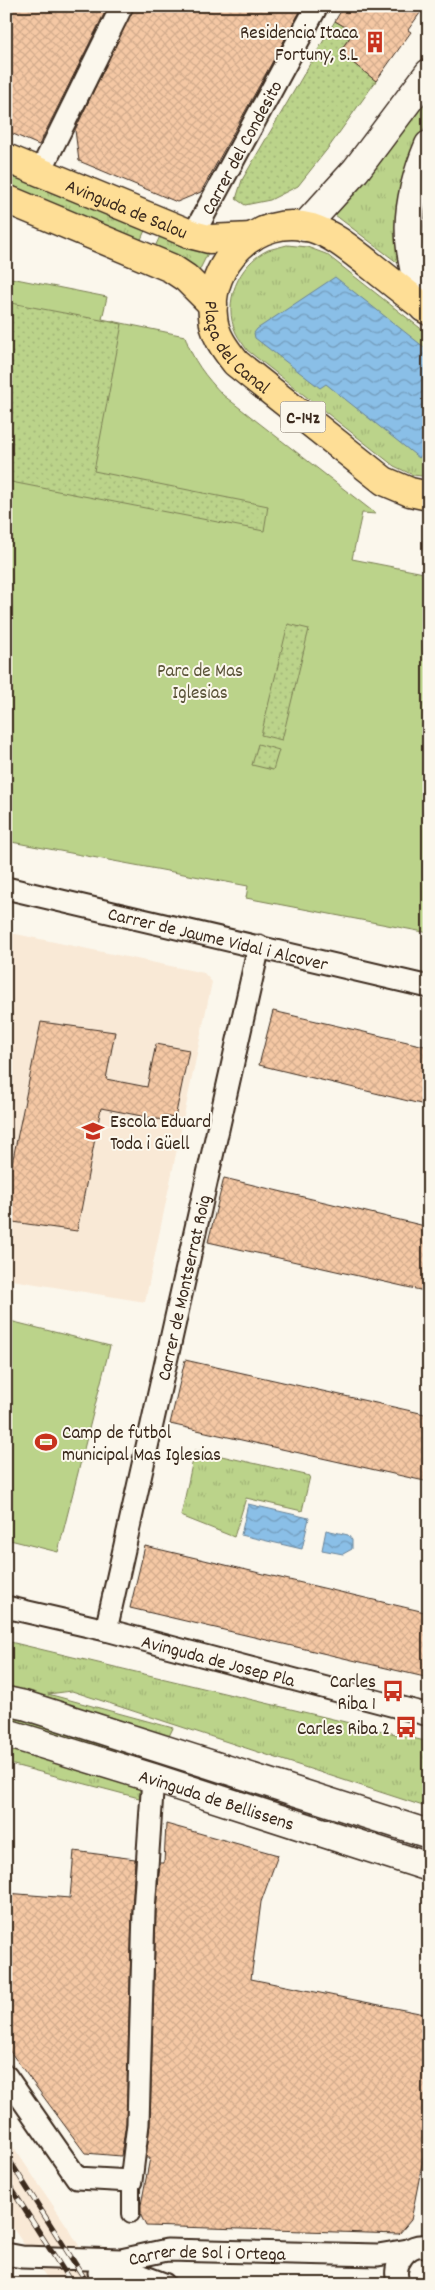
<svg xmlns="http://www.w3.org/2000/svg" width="435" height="2290" font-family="Dekko,sans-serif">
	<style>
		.built { fill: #f9e9d6 }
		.grass { fill: url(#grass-tufts); stroke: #7b7e54 }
		.park { fill: #bbd38a; stroke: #7b7e54 }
		.garden { fill: url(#garden-dots); stroke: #7b7e54 }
		.water { fill: url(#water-waves); stroke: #6a8397 }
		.building { fill: url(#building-cross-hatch); stroke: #3b2a1e }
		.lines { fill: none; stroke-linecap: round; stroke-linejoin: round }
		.pedestrian-casing { stroke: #3b2a1e; stroke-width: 20 }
		.minor-casing { stroke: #3b2a1e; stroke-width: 25 }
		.secondary-casing { stroke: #3b2a1e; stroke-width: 31 }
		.primary-casing { stroke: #3b2a1e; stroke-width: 31 }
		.pedestrian { stroke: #fbf7ec; stroke-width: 16 }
		.minor { stroke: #fbf7ec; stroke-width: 21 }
		.secondary { stroke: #fbf7ec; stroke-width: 28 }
		.primary { stroke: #fede96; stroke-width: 28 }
		.rail-casing { stroke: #3b2a1e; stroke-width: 5.5 }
		.rail { stroke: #fbf7ec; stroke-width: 4; stroke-dasharray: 11; stroke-linecap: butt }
		.labels { text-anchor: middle; stroke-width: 4; stroke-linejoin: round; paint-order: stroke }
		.shield { fill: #fbf7ec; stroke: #75685c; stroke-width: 1 }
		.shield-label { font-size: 18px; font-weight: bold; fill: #3b2a1e }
		.poi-label { font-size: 19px; fill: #3b2a1e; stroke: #fbf7ec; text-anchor: end }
		.street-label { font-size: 19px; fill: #3b2a1e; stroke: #fbf7ec }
		.park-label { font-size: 19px; fill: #5b5439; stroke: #fbf7ec }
	</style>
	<defs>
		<pattern id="grass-tufts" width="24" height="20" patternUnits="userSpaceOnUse" patternTransform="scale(1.25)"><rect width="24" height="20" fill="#bbd38a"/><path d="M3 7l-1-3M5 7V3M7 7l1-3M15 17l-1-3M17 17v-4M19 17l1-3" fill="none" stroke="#a2b577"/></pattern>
		<pattern id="garden-dots" width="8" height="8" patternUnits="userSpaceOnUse" patternTransform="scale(1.25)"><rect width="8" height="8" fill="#bbd38a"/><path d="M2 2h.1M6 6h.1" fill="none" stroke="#a2b577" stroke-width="1.8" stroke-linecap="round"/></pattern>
		<pattern id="water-waves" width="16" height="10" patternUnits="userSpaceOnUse" patternTransform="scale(1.25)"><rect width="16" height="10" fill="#8abfe7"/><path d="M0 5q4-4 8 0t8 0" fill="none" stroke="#729bbb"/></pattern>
		<pattern id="building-cross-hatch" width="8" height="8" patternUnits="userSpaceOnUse" patternTransform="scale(1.25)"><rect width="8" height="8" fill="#f5c8a4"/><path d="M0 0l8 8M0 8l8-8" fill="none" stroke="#d3ac8d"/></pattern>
	</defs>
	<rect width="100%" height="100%" fill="#fbf7ec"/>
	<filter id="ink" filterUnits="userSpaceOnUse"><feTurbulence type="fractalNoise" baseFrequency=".02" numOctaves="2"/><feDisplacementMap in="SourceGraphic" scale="10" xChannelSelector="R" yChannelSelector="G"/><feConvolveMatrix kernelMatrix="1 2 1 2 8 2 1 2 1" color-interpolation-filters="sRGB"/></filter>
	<g filter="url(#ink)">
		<g class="built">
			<path d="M6,932L204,973L212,982L145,1302L6,1279Z"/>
			<path d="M6,2136L67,2226L102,2284H51L6,2218Z"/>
		</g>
		<g class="grass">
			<path d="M429,93V118L409,159L397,221L398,263L335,215Z"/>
			<path d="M6,171L146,228L139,244L6,188Z"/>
			<path d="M161,234L208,253L199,271L186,262L154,249Z"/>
			<path d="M287,245L307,247L326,254L429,335V477L413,475L394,466L247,350C244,345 239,339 236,333C222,303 238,264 268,250C274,248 281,247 287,245Z"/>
			<path d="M195,1450L310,1476L302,1511L246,1498L234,1537L181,1516Z"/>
			<path d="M6,1641L429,1742V1808L72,1691L48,1694L173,1728L139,1798L6,1763Z"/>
		</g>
		<g class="park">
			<path d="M6,277L107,297L102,319L185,336C192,360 206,377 223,395L376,514L362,513L352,559L429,574V933L246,898L248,886L6,841Z"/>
			<path d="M6,1320L110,1346L58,1552L6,1539Z"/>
		</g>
		<g class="garden">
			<path d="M335,21L354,32L339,52L376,81L329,147L298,186L270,200L245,205L236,199L242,180Z"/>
			<path d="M6,302L122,324L94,471L268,506L264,531L6,481Z"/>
			<path d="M288,624L309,629L282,740L261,735Z"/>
			<path d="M258,744L279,750L273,770L252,765Z"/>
		</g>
		<g class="water">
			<path d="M335,277L429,351V451L419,458L326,384L320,388L255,338L254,333L257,329Z"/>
			<path d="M248,1504L309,1518L302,1549L241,1535Z"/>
			<path d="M326,1530L348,1535L352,1540V1549L343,1554L322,1550Z"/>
		</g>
		<g class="building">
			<path d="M6,6H108L39,145L6,131Z"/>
			<path d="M134,6H303L201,192L177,202L79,161L75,130Z"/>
			<path d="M344,6H425L408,30L411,32L376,81L339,52L354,32L335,21Z"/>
			<path d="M273,1011L429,1047V1106L259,1065Z"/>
			<path d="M41,1022L115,1032L106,1079L147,1087L156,1044L189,1050L175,1118L163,1116L162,1120L101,1108L77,1231L6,1221V1193Z"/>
			<path d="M224,1178L429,1227V1292L208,1242Z"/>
			<path d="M185,1360L429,1415V1482L170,1424Z"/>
			<path d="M145,1546L429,1613V1678L130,1608Z"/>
			<path d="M166,1824L278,1855L261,1902L251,1979L429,2015V2129L411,2220L399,2234L146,2226L141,2216V2205L150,2158H146L150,2124L156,1912L160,1863H164Z"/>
			<path d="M74,1851L135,1859L132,1911L126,2123L121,2156L85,2153L6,2046V1893L70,1898Z"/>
		</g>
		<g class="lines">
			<g class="pedestrian-casing">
				<path id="pedestrian" d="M131,2214V2181"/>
			</g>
			<g class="minor-casing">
				<g id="minor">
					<path d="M40,172L122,6"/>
					<path id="s1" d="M193,235L317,6"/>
					<path id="s2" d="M6,888L429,987"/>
					<path id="s3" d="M6,1607L106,1630L429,1715"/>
					<path id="s4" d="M106,1630L259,946"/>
					<path d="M6,2076L77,2178L131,2181L138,2124L144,1911L153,1778"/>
					<path id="s5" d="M6,2254L22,2257L121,2260L167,2250L378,2255L408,2250"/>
					<path d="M99,2273L140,2275L164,2284"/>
					<path d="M399,2284C390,2265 408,2240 429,2247"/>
				</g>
			</g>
			<g class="secondary-casing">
				<g id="secondary">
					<path d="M304,227L356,170L429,73"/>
					<path d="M424,308C405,244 403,207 429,145"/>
					<path d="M6,1701L24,1705L429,1834"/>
					<path id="s6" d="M6,1733L153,1778L429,1867"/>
				</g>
			</g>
			<g class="primary-casing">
				<g id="primary">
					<path id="s7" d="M6,158L193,235L209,239L252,237"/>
					<path d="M6,199L171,268L186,278L213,305"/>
					<path id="s8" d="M429,311C409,296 389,280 369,264C351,250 334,235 312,228C257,212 207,264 213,316C214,335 225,349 236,363L384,481L410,492L429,496"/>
				</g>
			</g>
			<use href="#pedestrian" class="pedestrian"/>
			<use href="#minor" class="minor"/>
			<use href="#secondary" class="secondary"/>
			<use href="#primary" class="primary"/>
			<g class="rail-casing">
				<g id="rail">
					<path d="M6,2155L88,2284"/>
					<path d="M6,2180L72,2284"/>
				</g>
			</g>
			<use href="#rail" class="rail"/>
		</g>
	</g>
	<defs>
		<g id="building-bare" transform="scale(1.725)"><path d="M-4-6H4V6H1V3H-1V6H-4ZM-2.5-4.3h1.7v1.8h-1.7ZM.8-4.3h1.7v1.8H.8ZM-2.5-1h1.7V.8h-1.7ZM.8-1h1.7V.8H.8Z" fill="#c8321e" stroke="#fbf7ec" stroke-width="2.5" paint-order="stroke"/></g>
		<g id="school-bare" transform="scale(1.725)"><path d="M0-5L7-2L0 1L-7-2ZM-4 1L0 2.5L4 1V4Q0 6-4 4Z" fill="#c8321e" stroke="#fbf7ec" stroke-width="2.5" paint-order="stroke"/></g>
		<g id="stadium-bare" transform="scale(1.725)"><path d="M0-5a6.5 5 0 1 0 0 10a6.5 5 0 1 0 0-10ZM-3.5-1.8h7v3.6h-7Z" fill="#c8321e" stroke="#fbf7ec" stroke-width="2.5" paint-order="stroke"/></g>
		<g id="bus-bare" transform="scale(1.725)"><path d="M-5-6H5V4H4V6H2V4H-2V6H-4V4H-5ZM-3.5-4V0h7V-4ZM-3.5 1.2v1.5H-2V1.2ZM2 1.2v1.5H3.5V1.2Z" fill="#c8321e" stroke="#fbf7ec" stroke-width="2.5" paint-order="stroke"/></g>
	</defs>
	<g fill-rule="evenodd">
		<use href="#building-bare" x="375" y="42"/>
		<use href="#school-bare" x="93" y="1131"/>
		<use href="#stadium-bare" x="46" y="1442"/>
		<use href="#bus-bare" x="393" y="1691"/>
		<use href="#bus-bare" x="406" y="1727"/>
	</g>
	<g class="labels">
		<rect class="shield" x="280.5" y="401.5" width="45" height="31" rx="4"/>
		<g class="shield-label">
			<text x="303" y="423">C-14z</text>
		</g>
		<g class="poi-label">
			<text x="358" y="38">Residencia Itaca<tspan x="358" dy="22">Fortuny, S.L</tspan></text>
			<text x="110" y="1127" text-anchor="start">Escola Eduard<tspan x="110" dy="22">Toda i Güell</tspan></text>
			<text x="62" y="1438" text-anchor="start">Camp de futbol<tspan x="62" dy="22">municipal Mas Iglesias</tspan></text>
			<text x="376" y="1687">Carles<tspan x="376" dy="22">Riba 1</tspan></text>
			<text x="390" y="1734">Carles Riba 2</text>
		</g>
		<g class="street-label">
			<text dy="7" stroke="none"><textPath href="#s1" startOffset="100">Carrer del Condesito</textPath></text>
			<text dy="7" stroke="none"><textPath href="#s7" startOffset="131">Avinguda de Salou</textPath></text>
			<text dy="7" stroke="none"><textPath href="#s8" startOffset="339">Plaça del Canal</textPath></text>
			<text dy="7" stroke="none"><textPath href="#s2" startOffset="218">Carrer de Jaume Vidal i Alcover</textPath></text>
			<text dy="7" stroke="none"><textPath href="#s4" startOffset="351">Carrer de Montserrat Roig</textPath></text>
			<text dy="7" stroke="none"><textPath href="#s3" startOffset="219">Avinguda de Josep Pla</textPath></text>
			<text dy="7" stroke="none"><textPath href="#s6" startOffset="221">Avinguda de Bellissens</textPath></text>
			<text dy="7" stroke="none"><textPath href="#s5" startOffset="202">Carrer de Sol i Ortega</textPath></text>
		</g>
		<g class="park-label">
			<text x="200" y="676">Parc de Mas<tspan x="200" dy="22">Iglesias</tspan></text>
		</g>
	</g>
	<rect width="435" height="2290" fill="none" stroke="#fbf7ec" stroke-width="25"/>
	<rect x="12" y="12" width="410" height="2265" fill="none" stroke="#3b2a1e" stroke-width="2" filter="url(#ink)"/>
</svg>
